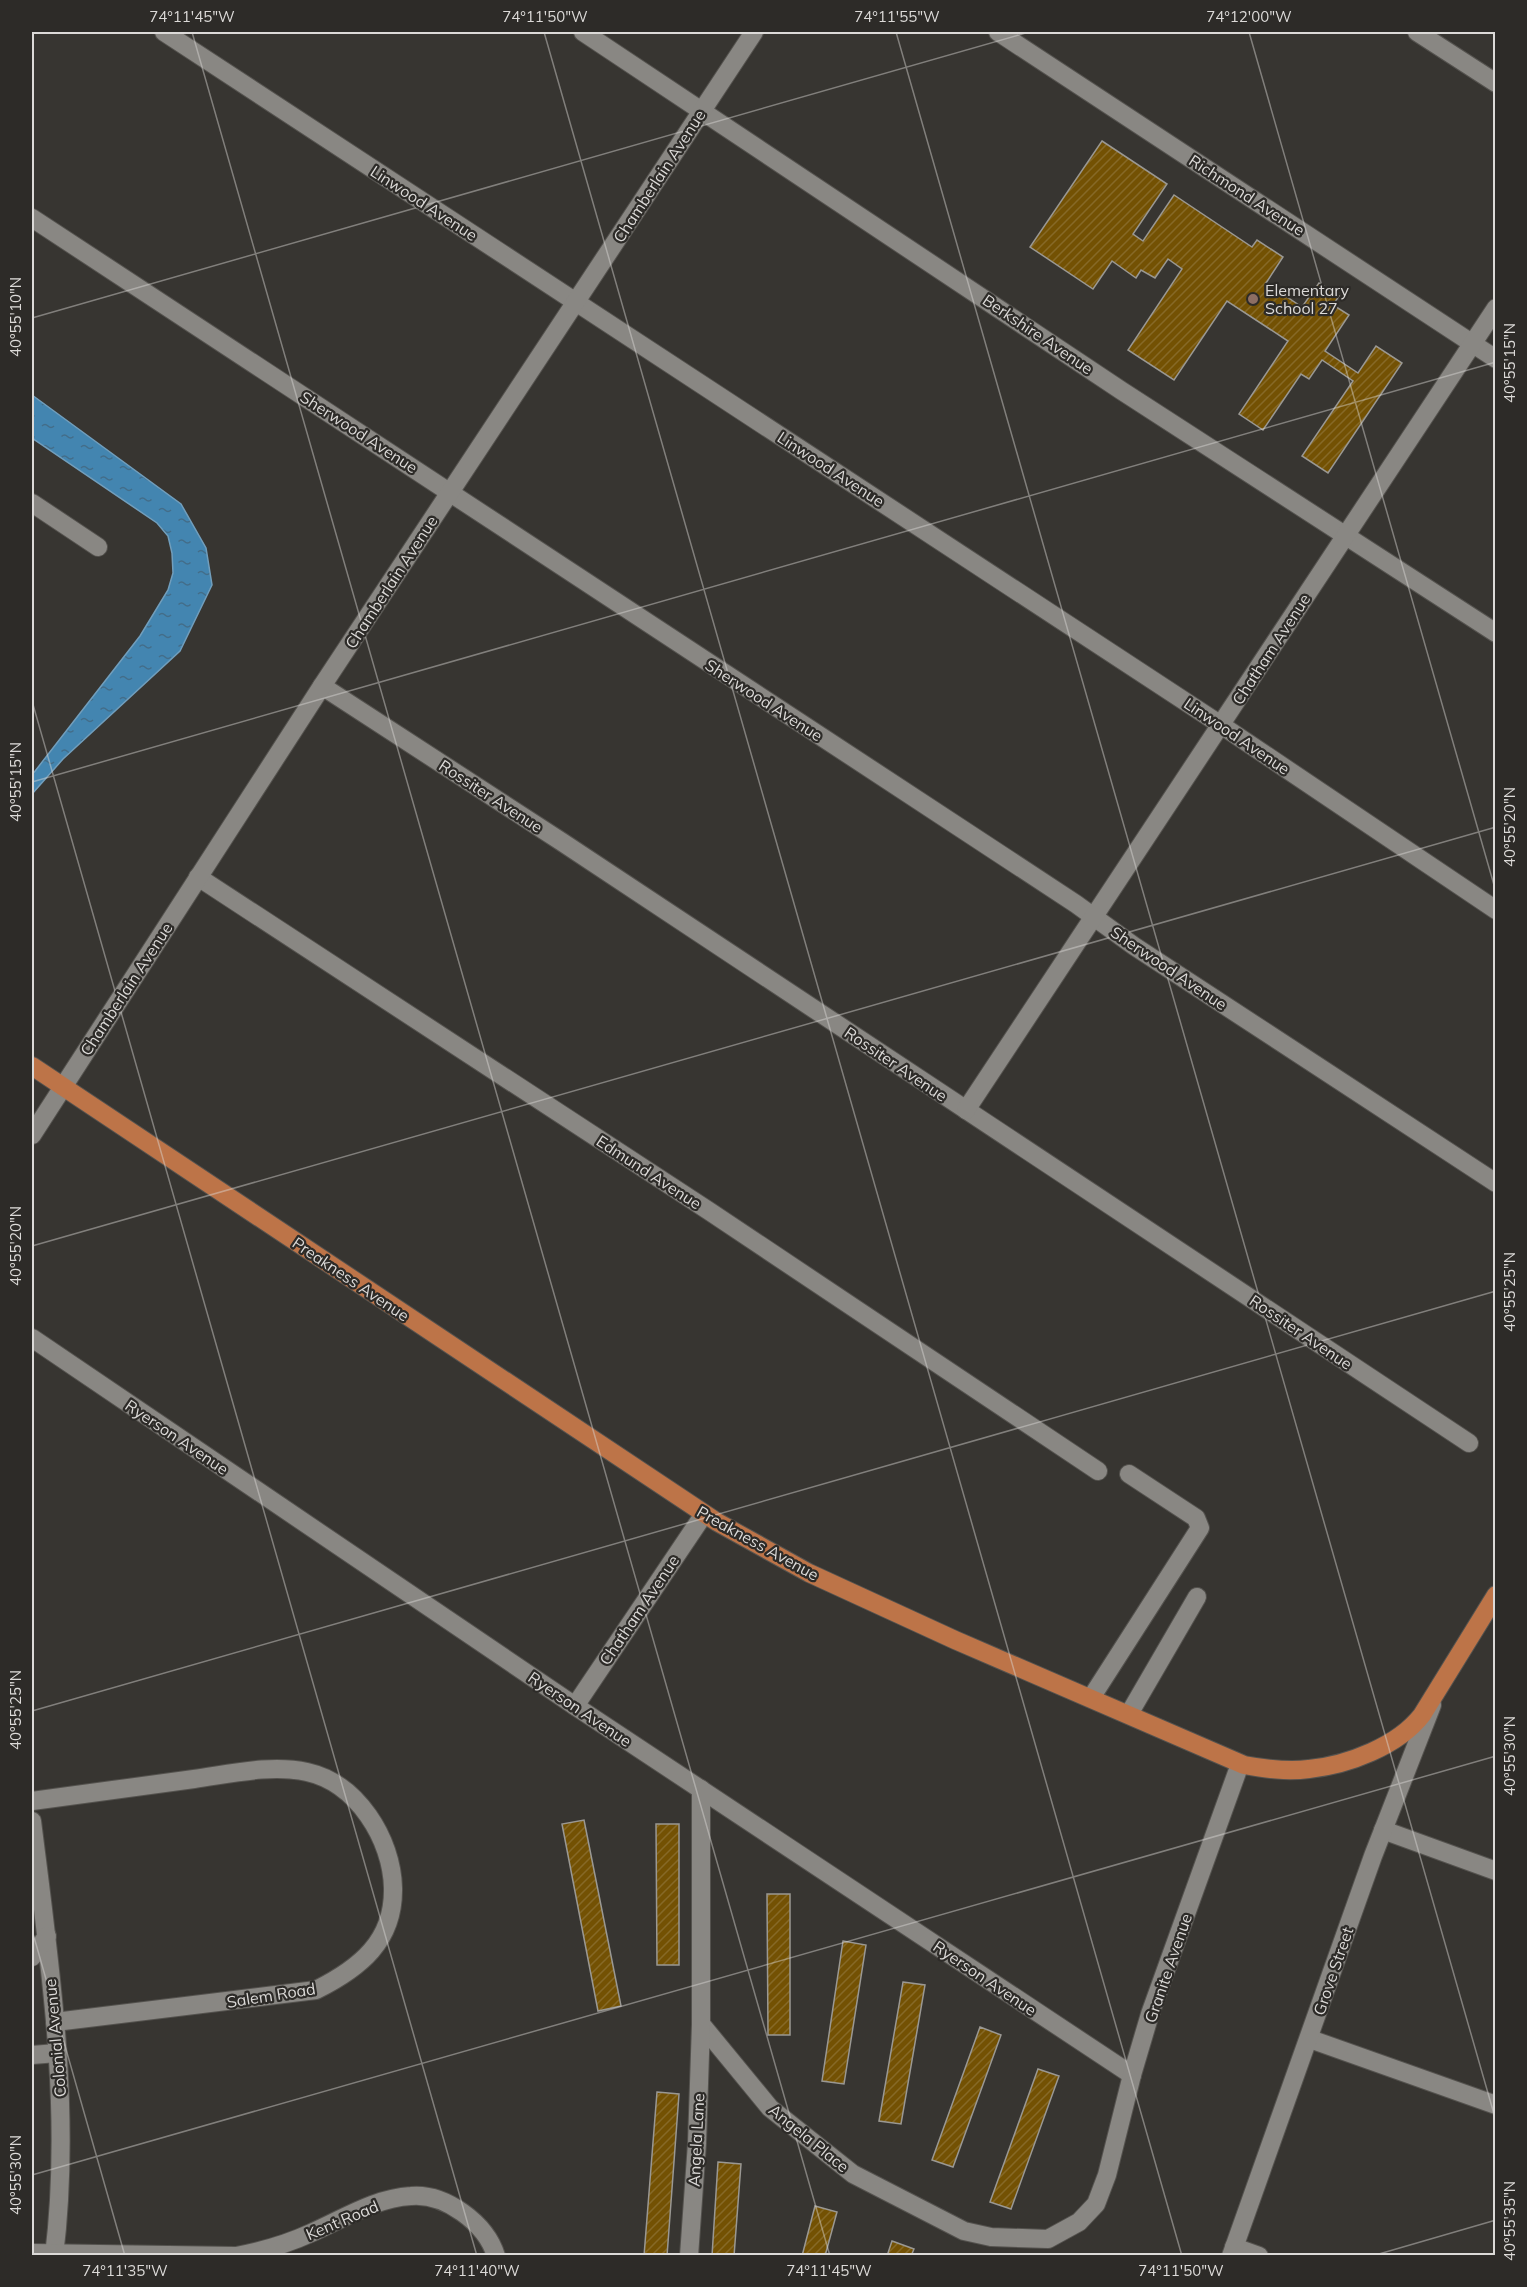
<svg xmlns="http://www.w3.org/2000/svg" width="1527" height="2287" font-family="Mulish,sans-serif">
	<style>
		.water { fill: url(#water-ripples); stroke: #719ebc; stroke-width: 1.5 }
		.building { fill: url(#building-hatch); stroke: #9a9893; stroke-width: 1.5 }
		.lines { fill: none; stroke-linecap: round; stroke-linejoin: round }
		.minor-casing { stroke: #54524e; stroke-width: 20 }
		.major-casing { stroke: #54524e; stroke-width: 20 }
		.minor { stroke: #898783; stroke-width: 18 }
		.major { stroke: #bd7448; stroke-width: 18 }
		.ticks { fill: none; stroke: #dcdad8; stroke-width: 1.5; stroke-opacity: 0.45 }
		.education-dot { fill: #8d6e63; stroke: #2d2b28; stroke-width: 2 }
		.labels { text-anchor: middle; stroke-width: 4.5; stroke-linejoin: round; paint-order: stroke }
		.street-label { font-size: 16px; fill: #dcdad8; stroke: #2d2b28 }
		.poi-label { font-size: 16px; fill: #dcdad8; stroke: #2d2b28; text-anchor: start }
		.neatline { fill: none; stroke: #dcdad8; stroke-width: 2 }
		.ticks-label { font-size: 15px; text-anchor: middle; fill: #dcdad8 }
	</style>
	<defs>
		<pattern id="water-ripples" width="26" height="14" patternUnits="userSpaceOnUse" patternTransform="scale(1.5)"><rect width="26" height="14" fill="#4385b0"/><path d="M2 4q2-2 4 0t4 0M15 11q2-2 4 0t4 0" fill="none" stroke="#436d89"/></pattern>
		<pattern id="building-hatch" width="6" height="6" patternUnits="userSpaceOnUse" patternTransform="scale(1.5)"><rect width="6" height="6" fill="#735103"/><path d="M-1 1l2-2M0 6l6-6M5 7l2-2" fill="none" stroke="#866927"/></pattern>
	</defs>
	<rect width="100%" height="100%" fill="#373531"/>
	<path class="water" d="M32,395L181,504L206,548L212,585L180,651L63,759L32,794V775L140,636L168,590L173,573L172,553L168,536L157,523L32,438Z"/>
	<g class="building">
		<path d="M1102,141L1167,184L1133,234L1143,241L1174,195L1252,247L1257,240L1283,257L1266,283L1302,307L1319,283L1339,296L1333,305L1349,315L1325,351L1358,373L1376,346L1402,363L1328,473L1302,456L1353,381L1322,360L1309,379L1301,374L1263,430L1239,414L1288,341L1227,301L1174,380L1128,350L1182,269L1168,259L1155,278L1141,270L1136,278L1112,261L1093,289L1030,247Z"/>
		<path d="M584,1820L621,2006L598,2011L562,1824Z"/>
		<path d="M656,1824H679V1965H657Z"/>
		<path d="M767,1894H790V2035H768Z"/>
		<path d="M843,1941L866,1945L844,2084L822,2081Z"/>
		<path d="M903,1982L925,1985L901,2124L879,2121Z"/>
		<path d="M980,2027L1001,2035L953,2167L932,2160Z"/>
		<path d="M1038,2069L1059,2076L1011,2209L990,2202Z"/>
		<path d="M657,2092L679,2094L667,2256H644Z"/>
		<path d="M718,2162L741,2164L734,2256H712Z"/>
		<path d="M815,2206L837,2212L825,2256H802Z"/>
		<path d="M892,2241L914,2249L911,2256H887Z"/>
	</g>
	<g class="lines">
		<g class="minor-casing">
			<g id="minor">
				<path d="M164,32L1221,725L1496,910"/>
				<path d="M583,32L1122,391L1496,633"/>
				<path d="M998,32L1496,359"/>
				<path d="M1417,32L1496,83"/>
				<path d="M32,218L1076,904L1134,946L1496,1183"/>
				<path d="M32,503L98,547"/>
				<path d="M322,686L562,842L1469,1443"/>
				<path d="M198,877L709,1211L1098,1471"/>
				<path d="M966,1110L1496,308"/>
				<path d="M32,1135L322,686L754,32"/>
				<path d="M32,1338L575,1706L1132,2075"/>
				<path d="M1091,1698L1200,1528L1196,1518L1129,1474"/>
				<path d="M575,1706L704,1514"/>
				<path d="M1129,1714L1197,1597"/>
				<path d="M32,1801C86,1794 140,1786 194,1779C230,1774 271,1764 307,1772C357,1783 392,1839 393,1888C394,1941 360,1968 316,1990L55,2022"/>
				<path d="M32,1821C50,1965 72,2111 54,2256"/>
				<path d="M1383,1830L1496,1871"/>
				<path d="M32,1957L47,1936"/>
				<path d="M701,2024L770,2108L853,2174L964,2231L991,2237L1048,2239L1079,2222L1096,2204L1107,2175L1132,2075L1150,2014L1240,1764"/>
				<path d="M1310,2039L1496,2105"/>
				<path d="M32,2055L57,2053"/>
				<path d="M1234,2247L1259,2256"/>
				<path d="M32,2253L236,2256"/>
				<path d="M236,2256C263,2251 287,2244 311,2233C343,2219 375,2198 411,2196C445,2193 486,2223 496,2256"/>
				<path d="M689,2256L697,2143L701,2024V1789"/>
				<path d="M1231,2256L1373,1856L1432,1705"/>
			</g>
		</g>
		<g class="major-casing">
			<path id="major" d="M32,1066L717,1522L809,1573L955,1640L1244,1765C1266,1769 1287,1772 1309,1769C1348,1765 1398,1746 1422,1715L1496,1595"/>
		</g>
		<use href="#minor" class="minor"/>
		<use href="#major" class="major"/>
	</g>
	<path class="ticks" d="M192,32L830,2256M544,32L1182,2256M896,32L1496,2121M1249,32L1496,892M32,318L1029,32M32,701L477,2256M32,782L1496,362M32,1246L1496,827M32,1711L1496,1291M32,1930L125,2256M32,2175L1496,1756M1372,2256L1496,2220"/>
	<circle class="education-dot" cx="1253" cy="299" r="6"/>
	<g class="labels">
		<g class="street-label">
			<text transform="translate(659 176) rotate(-57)" y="6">Chamberlain Avenue</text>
			<text transform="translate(1247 195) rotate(33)" y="6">Richmond Avenue</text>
			<text transform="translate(424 203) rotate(33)" y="6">Linwood Avenue</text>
			<text transform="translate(1038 334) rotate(34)" y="6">Berkshire Avenue</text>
			<text transform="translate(359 432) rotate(33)" y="6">Sherwood Avenue</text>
			<text transform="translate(831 469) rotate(33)" y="6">Linwood Avenue</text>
			<text transform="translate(391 582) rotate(-57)" y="6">Chamberlain Avenue</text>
			<text transform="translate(1271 649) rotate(-57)" y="6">Chatham Avenue</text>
			<text transform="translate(764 700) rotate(33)" y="6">Sherwood Avenue</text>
			<text transform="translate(1237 736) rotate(34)" y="6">Linwood Avenue</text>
			<text transform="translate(491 796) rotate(33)" y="6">Rossiter Avenue</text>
			<text transform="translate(1169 968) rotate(34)" y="6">Sherwood Avenue</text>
			<text transform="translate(126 989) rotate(-57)" y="6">Chamberlain Avenue</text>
			<text transform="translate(896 1064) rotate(34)" y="6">Rossiter Avenue</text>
			<text transform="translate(649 1172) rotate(33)" y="6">Edmund Avenue</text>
			<text transform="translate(351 1279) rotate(34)" y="6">Preakness Avenue</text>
			<text transform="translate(1301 1332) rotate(34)" y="6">Rossiter Avenue</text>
			<text transform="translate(177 1437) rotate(34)" y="6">Ryerson Avenue</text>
			<text transform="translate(758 1543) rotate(29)" y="6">Preakness Avenue</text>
			<text transform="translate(639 1610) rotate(-56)" y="6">Chatham Avenue</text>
			<text transform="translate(580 1709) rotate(34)" y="6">Ryerson Avenue</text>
			<text transform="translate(1168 1968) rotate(-71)" y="6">Granite Avenue</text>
			<text transform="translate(1333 1971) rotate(-71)" y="6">Grove Street</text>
			<text transform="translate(985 1978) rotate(34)" y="6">Ryerson Avenue</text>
			<text transform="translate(271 1995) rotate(-9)" y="6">Salem Road</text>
			<text transform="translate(55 2038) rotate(-95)" y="6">Colonial Avenue</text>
			<text transform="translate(809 2138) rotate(39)" y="6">Angela Place</text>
			<text transform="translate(696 2140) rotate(-87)" y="6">Angela Lane</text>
			<text transform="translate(342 2220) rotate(-23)" y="6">Kent Road</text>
		</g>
		<g class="poi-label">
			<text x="1265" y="296">Elementary<tspan x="1265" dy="18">School 27</tspan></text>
		</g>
	</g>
	<rect width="1527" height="2287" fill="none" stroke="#2d2b28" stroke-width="66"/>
	<rect x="33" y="33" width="1461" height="2221" class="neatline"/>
	<g class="ticks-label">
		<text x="192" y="22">74°11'45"W</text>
		<text x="545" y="22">74°11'50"W</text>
		<text x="897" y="22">74°11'55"W</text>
		<text x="1249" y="22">74°12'00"W</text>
		<text transform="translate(16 317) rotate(-90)" y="5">40°55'10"N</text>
		<text transform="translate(1510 363) rotate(-90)" y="5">40°55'15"N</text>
		<text transform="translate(16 782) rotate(-90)" y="5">40°55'15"N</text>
		<text transform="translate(1510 827) rotate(-90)" y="5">40°55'20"N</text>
		<text transform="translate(16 1246) rotate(-90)" y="5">40°55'20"N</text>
		<text transform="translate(1510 1292) rotate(-90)" y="5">40°55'25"N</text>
		<text transform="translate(16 1710) rotate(-90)" y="5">40°55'25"N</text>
		<text transform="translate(1510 1756) rotate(-90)" y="5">40°55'30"N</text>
		<text transform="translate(16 2175) rotate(-90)" y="5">40°55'30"N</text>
		<text transform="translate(1510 2221) rotate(-90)" y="5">40°55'35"N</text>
		<text x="125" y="2276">74°11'35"W</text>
		<text x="477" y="2276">74°11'40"W</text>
		<text x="829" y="2276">74°11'45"W</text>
		<text x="1181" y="2276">74°11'50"W</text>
	</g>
</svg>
